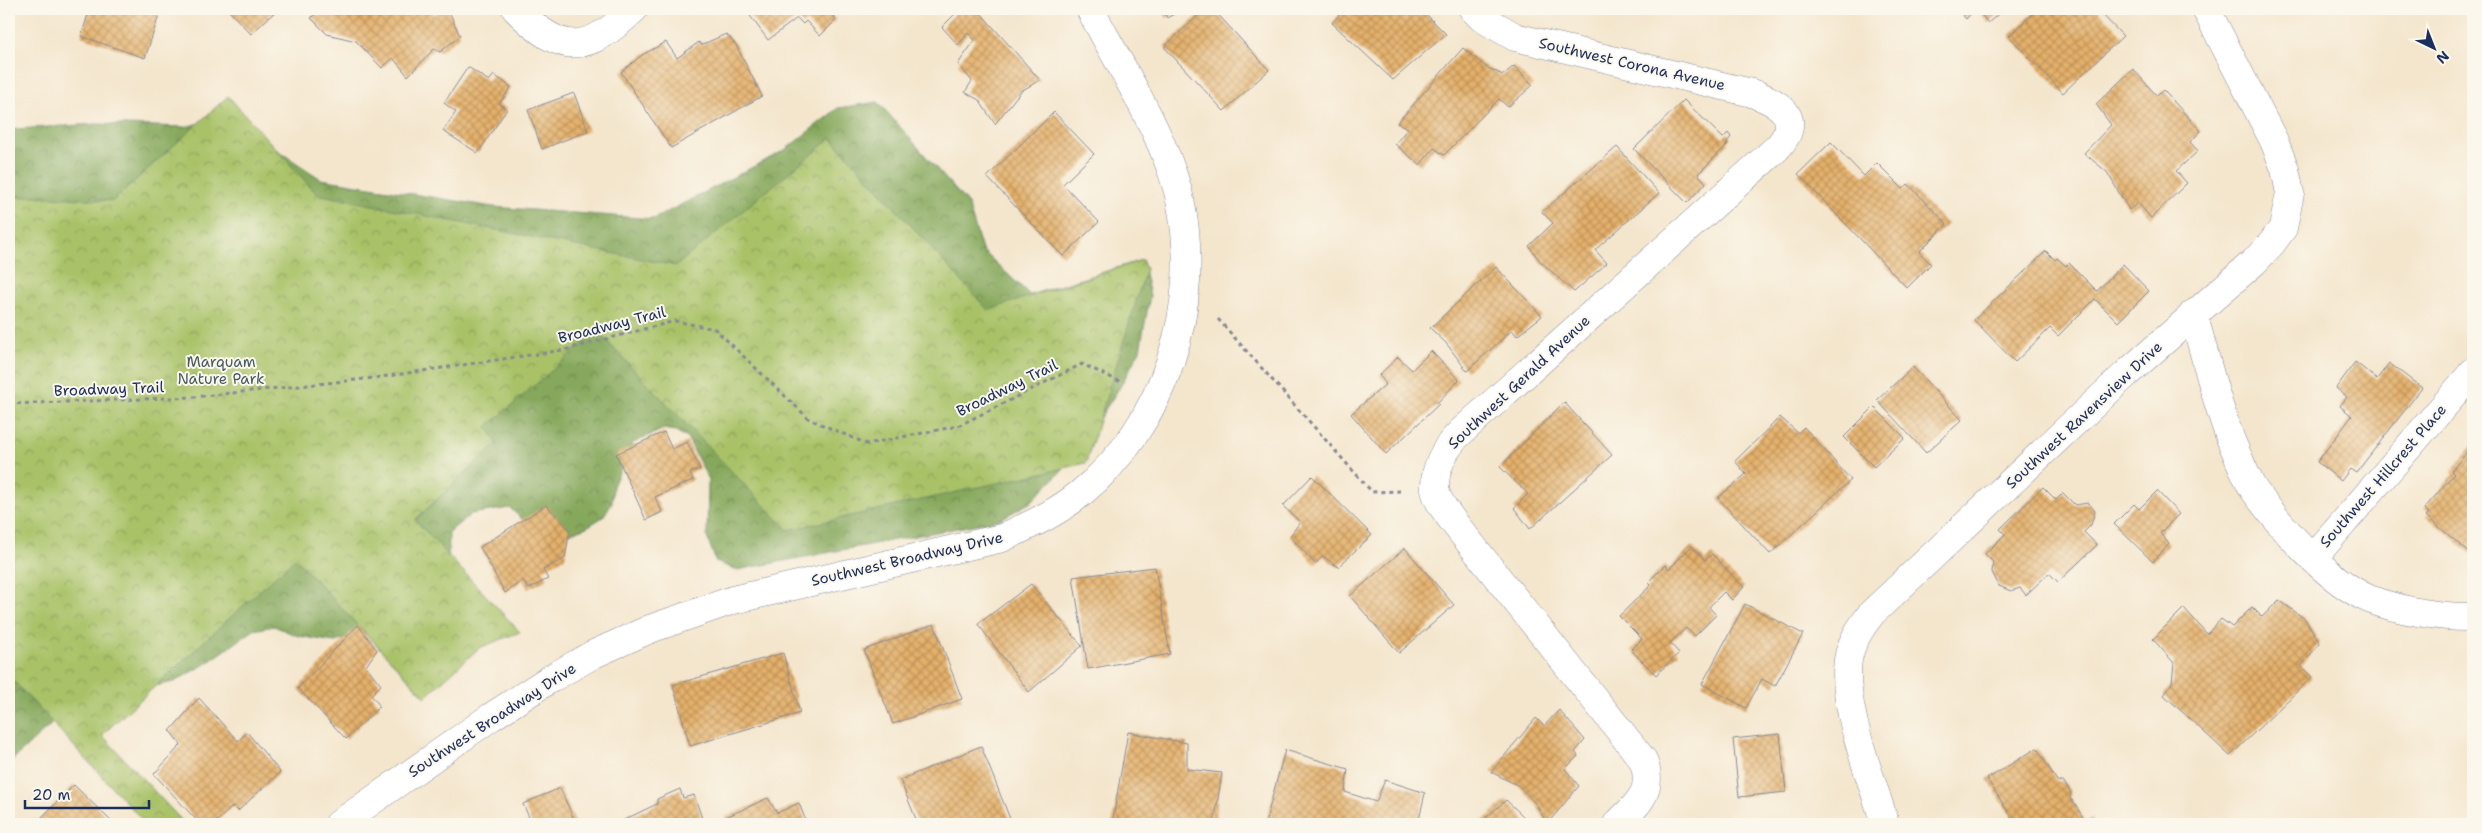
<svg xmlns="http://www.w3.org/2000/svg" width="2482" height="833" font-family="'Shantell Sans',sans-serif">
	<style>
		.forest { fill: url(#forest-crowns); stroke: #506c5d }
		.park { fill: url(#park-crowns); stroke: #627862 }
		.building { fill: url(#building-cross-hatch) }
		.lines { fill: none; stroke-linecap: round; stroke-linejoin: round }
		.minor-casing { stroke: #888a96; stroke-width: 29 }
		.path { stroke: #888a96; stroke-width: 3; stroke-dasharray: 4 4; stroke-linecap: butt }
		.minor { stroke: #fff; stroke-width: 28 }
		.labels { text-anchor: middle; stroke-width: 4; stroke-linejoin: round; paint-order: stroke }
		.street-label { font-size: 15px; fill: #1b2f5e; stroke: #fbf7ec }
		.park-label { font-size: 15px; fill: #465b61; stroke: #fbf7ec }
	</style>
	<defs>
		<pattern id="forest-crowns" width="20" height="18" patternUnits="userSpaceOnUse" patternTransform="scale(1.25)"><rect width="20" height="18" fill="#86a85c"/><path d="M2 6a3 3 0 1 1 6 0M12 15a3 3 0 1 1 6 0" fill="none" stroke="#6d894f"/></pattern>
		<pattern id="park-crowns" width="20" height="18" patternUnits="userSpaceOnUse" patternTransform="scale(1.25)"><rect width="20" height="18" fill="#a9c267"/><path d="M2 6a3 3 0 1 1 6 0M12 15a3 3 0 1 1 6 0" fill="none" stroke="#899e58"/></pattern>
		<pattern id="building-cross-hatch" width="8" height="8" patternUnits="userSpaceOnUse" patternTransform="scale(1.25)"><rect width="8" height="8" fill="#e5b16a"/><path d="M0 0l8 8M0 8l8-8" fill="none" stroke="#b9905a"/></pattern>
	</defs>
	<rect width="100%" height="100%" fill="#fbf7ec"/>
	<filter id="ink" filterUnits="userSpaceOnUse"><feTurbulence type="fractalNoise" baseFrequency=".02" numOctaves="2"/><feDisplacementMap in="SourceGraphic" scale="10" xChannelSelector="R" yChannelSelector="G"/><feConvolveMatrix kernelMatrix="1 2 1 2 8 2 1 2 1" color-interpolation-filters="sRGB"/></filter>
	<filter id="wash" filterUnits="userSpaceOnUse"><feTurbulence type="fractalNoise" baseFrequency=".0096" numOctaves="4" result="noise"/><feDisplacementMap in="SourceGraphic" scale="20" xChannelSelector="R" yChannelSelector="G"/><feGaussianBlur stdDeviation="1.12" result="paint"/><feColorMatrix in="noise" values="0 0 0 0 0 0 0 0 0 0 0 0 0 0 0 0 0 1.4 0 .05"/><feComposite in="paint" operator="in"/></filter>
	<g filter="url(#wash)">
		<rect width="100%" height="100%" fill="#f4e6cd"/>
		<path class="forest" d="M878,102L968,204L982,250L1030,295L1142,260L1150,296L1140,350L1120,387L1072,460L1031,502L999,520L737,570L716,562L707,537L708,479L688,439L676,431L664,429L633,443L613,486L612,503L603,517L587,527L556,538L536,532L510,508L471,514L449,532L448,581L405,621L335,642L298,636L274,626L254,630L207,663L174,682L155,686L94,685L9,763V133L15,129L96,124L185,127L226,116L321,179L493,207L654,219L785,150L838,108Z"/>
		<path class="park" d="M228,96L317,194L676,266L831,138L988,310L1142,260L1146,269L1086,463L788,530L597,331L487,427L497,443L415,520L520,632L479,648L425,697L295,558L102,735L185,824H146L9,676V198L35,196L113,201Z"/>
		<g id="blocks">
			<g class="building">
				<path d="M90,9H161L145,58L81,36Z"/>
				<path d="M227,9H278L251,34Z"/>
				<path d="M320,9H429L435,15L441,9H448L460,36L440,52L434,49L408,76L393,58L382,68L356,41L327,34L311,18Z"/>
				<path d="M737,9H828L836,20L820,36L806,21L803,24L797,18L768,40L748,13Z"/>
				<path d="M960,9H977L1040,80L1021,91L995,124L979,100L965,92L972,81L958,64L975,40L968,33L958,45L942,27Z"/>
				<path d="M1162,9H1183L1167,18Z"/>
				<path d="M1205,9H1213L1269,70L1224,111L1164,47Z"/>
				<path d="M1344,9H1421L1446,34L1393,80L1332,23Z"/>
				<path d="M1957,9H1975L1966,19Z"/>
				<path d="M1977,9H2004L1988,23Z"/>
				<path d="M2037,9H2097L2123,36L2063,93L2009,36Z"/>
				<path d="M726,34L736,45L762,96L671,148L621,72L642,55L666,42L677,58L699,42L701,45Z"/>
				<path d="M1463,48L1486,67L1503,75L1514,66L1533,85L1508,107L1499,99L1444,155L1434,148L1420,165L1395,144L1408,128L1397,123Z"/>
				<path d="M468,67L489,81L494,75L511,87L499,104L507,109L478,153L443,131L456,112L444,103Z"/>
				<path d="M2133,69L2157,96L2163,90L2201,131L2190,142L2198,151L2176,171L2187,183L2151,218L2138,203L2129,210L2107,172L2084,153L2111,125L2096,104Z"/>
				<path d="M574,93L588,131L542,149L528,110Z"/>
				<path d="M1684,100L1723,138L1728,133L1731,137L1727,142L1728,144L1698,174L1706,183L1687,203L1634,149Z"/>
				<path d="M1054,112L1094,154L1063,184L1099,222L1063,256L987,177Z"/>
				<path d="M1831,142L1864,176L1877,163L1903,189L1908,184L1947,224L1919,252L1931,264L1907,288L1798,174Z"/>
				<path d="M1617,147L1659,193L1595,250L1607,263L1574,292L1540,261L1529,246L1553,223L1542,212Z"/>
				<path d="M2046,251L2055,260L2057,258L2066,266L2069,263L2097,291L2123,264L2149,291L2118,322L2095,299L2058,336L2050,328L2015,362L1974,320Z"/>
				<path d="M1496,267L1542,316L1517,336L1512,330L1467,371L1446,343L1430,328Z"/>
				<path d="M1431,351L1459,380L1437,403L1439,404L1386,454L1351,414L1386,384L1379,375L1398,357L1412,370Z"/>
				<path d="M2355,362L2377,379L2389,363L2422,388L2356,473L2350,469L2341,481L2317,462L2352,416L2340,406L2347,397L2336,388Z"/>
				<path d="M1913,367L1962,420L1926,453L1877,400Z"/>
				<path d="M1564,402L1612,455L1530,529L1514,508L1528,494L1500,467Z"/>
				<path d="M1874,407L1905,438L1874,467L1844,437Z"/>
				<path d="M1780,417L1798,433L1804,427L1851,480L1770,554L1718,498L1746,474L1735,461Z"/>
				<path d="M664,432L672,449L687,442L700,469L690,473L693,480L655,497L662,512L646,520L616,454Z"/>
				<path d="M2473,445V553L2472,555L2426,516L2429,513L2424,509L2454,474L2451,471Z"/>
				<path d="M1312,476L1372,535L1338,567L1323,556L1315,564L1290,536L1300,522L1283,506Z"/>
				<path d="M2043,487L2056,500L2063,493L2075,505L2088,503L2095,511L2091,525L2084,532L2097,545L2058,582L2049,573L2026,595L2020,588L2011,591L1999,586L1992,572L1993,562L1985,554L2005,534L2000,529Z"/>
				<path d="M2157,491L2179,514L2160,533L2169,544L2153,562L2114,524L2134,504L2139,509Z"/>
				<path d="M546,505L570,530L565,558L543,570L548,579L528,589L523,580L505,593L480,547Z"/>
				<path d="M1692,546L1705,560L1712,554L1744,587L1732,600L1724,592L1709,607L1716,615L1695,636L1686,628L1670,643L1679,653L1656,675L1631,650L1642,639L1619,616L1651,585L1648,582L1665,565L1669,569Z"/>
				<path d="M1405,548L1454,605L1399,653L1350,596Z"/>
				<path d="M1155,567L1170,654L1088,669L1073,577Z"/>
				<path d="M1031,584L1082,646L1029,692L978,624Z"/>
				<path d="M2279,600L2305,619L2320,643L2301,666L2312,677L2230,756L2164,695L2172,683L2174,663L2153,639L2184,608L2207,634L2221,619L2232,627L2252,607L2262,617Z"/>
				<path d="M1745,604L1803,634L1775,686L1762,679L1746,708L1702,684Z"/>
				<path d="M934,624L962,699L893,724L864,650Z"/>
				<path d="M358,625L377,650L366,666L381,685L371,695L380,706L346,739L298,688Z"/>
				<path d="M783,653L800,713L690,746L673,685Z"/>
				<path d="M199,698L238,741L247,732L280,772L238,811L233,806L214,824H200L154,774L181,745L170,731Z"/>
				<path d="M1559,710L1585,740L1575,752L1578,756L1565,769L1579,786L1547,824L1536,804L1519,786L1491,772L1536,718L1544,726Z"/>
				<path d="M1128,732L1187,743V769L1222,773L1214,824H1112Z"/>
				<path d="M1780,734L1786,792L1739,797L1733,739Z"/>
				<path d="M981,746L1012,824H918L900,780Z"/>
				<path d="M2037,748L2057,781L2064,782L2071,793L2070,797L2086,822L2092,818L2096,824H2016L1987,779Z"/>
				<path d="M1285,750L1348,769L1345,792L1376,802L1385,780L1425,793L1418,824H1265Z"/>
				<path d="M74,785L114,824H9V819L39,820Z"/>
				<path d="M560,788L576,824H532L523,804Z"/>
				<path d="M680,789L683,798L694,795L704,824H615L657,804V799Z"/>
				<path d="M768,798L777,813L799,803L807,824H729L726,817Z"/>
				<path d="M1506,800L1522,815L1527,824H1479Z"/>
			</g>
		</g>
	</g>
	<g filter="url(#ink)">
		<use href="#blocks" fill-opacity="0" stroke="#888a96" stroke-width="1"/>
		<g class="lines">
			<g class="minor-casing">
				<g id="minor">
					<path d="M516,9C563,57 587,53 634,9"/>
					<path d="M1473,9L1482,18L1515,37L1752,93C1780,103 1805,118 1777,148L1461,432C1446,446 1434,467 1435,489C1437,502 1448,514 1455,524L1643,760C1655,791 1638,804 1617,824"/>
					<path d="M2193,314C2206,357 2216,404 2233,445C2239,459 2246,477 2254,490C2281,527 2326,580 2369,599C2397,610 2443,618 2473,617"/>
					<path d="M2313,558L2473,372"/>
					<path d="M339,824L491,717L550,679L594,654L650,629L733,600L1002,538C1030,525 1057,513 1081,493C1165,425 1203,305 1180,200C1166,137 1120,66 1090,9"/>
					<path d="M1885,824C1872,779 1841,706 1848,660C1851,641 1861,627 1872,613L2126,374L2254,262L2272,243L2283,228L2290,193L2285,169L2274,141L2206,9"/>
				</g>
			</g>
			<g class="path">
				<path d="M1218,319L1372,492L1400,491"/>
				<path d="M9,404L194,397L374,378L564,350L675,321L715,329L809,419L867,444L958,426L1082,364L1123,383"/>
			</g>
			<use href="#minor" class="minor"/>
		</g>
	</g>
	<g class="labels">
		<g class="street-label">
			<text transform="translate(1632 64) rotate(13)" y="5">Southwest Corona Avenue</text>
			<text transform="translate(612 325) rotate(-14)" y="5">Broadway Trail</text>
			<text transform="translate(1519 382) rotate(-43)" y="5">Southwest Gerald Avenue</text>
			<text transform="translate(1007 388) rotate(-26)" y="5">Broadway Trail</text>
			<text transform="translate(109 389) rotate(-2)" y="5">Broadway Trail</text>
			<text transform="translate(2084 415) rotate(-43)" y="5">Southwest Ravensview Drive</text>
			<text transform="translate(2383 476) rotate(-49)" y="5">Southwest Hillcrest Place</text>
			<text transform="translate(907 559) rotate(-13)" y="5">Southwest Broadway Drive</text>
			<text transform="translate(492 720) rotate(-33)" y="5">Southwest Broadway Drive</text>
		</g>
		<g class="park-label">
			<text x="221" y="367">Marquam<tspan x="221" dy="17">Nature Park</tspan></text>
		</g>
	</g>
	<rect width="2482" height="833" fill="none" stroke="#fbf7ec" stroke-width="30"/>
	<g transform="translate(2434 48) rotate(137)" stroke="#fbf7ec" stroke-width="4" paint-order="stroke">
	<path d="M0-4L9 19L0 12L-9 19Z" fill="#1b2f5e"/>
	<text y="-8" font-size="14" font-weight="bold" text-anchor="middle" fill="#1b2f5e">N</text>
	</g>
	<path d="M25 800v8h124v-8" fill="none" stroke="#1b2f5e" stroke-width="2.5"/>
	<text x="32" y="800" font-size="15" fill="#1b2f5e" stroke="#fbf7ec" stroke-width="4" paint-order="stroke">20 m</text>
</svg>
